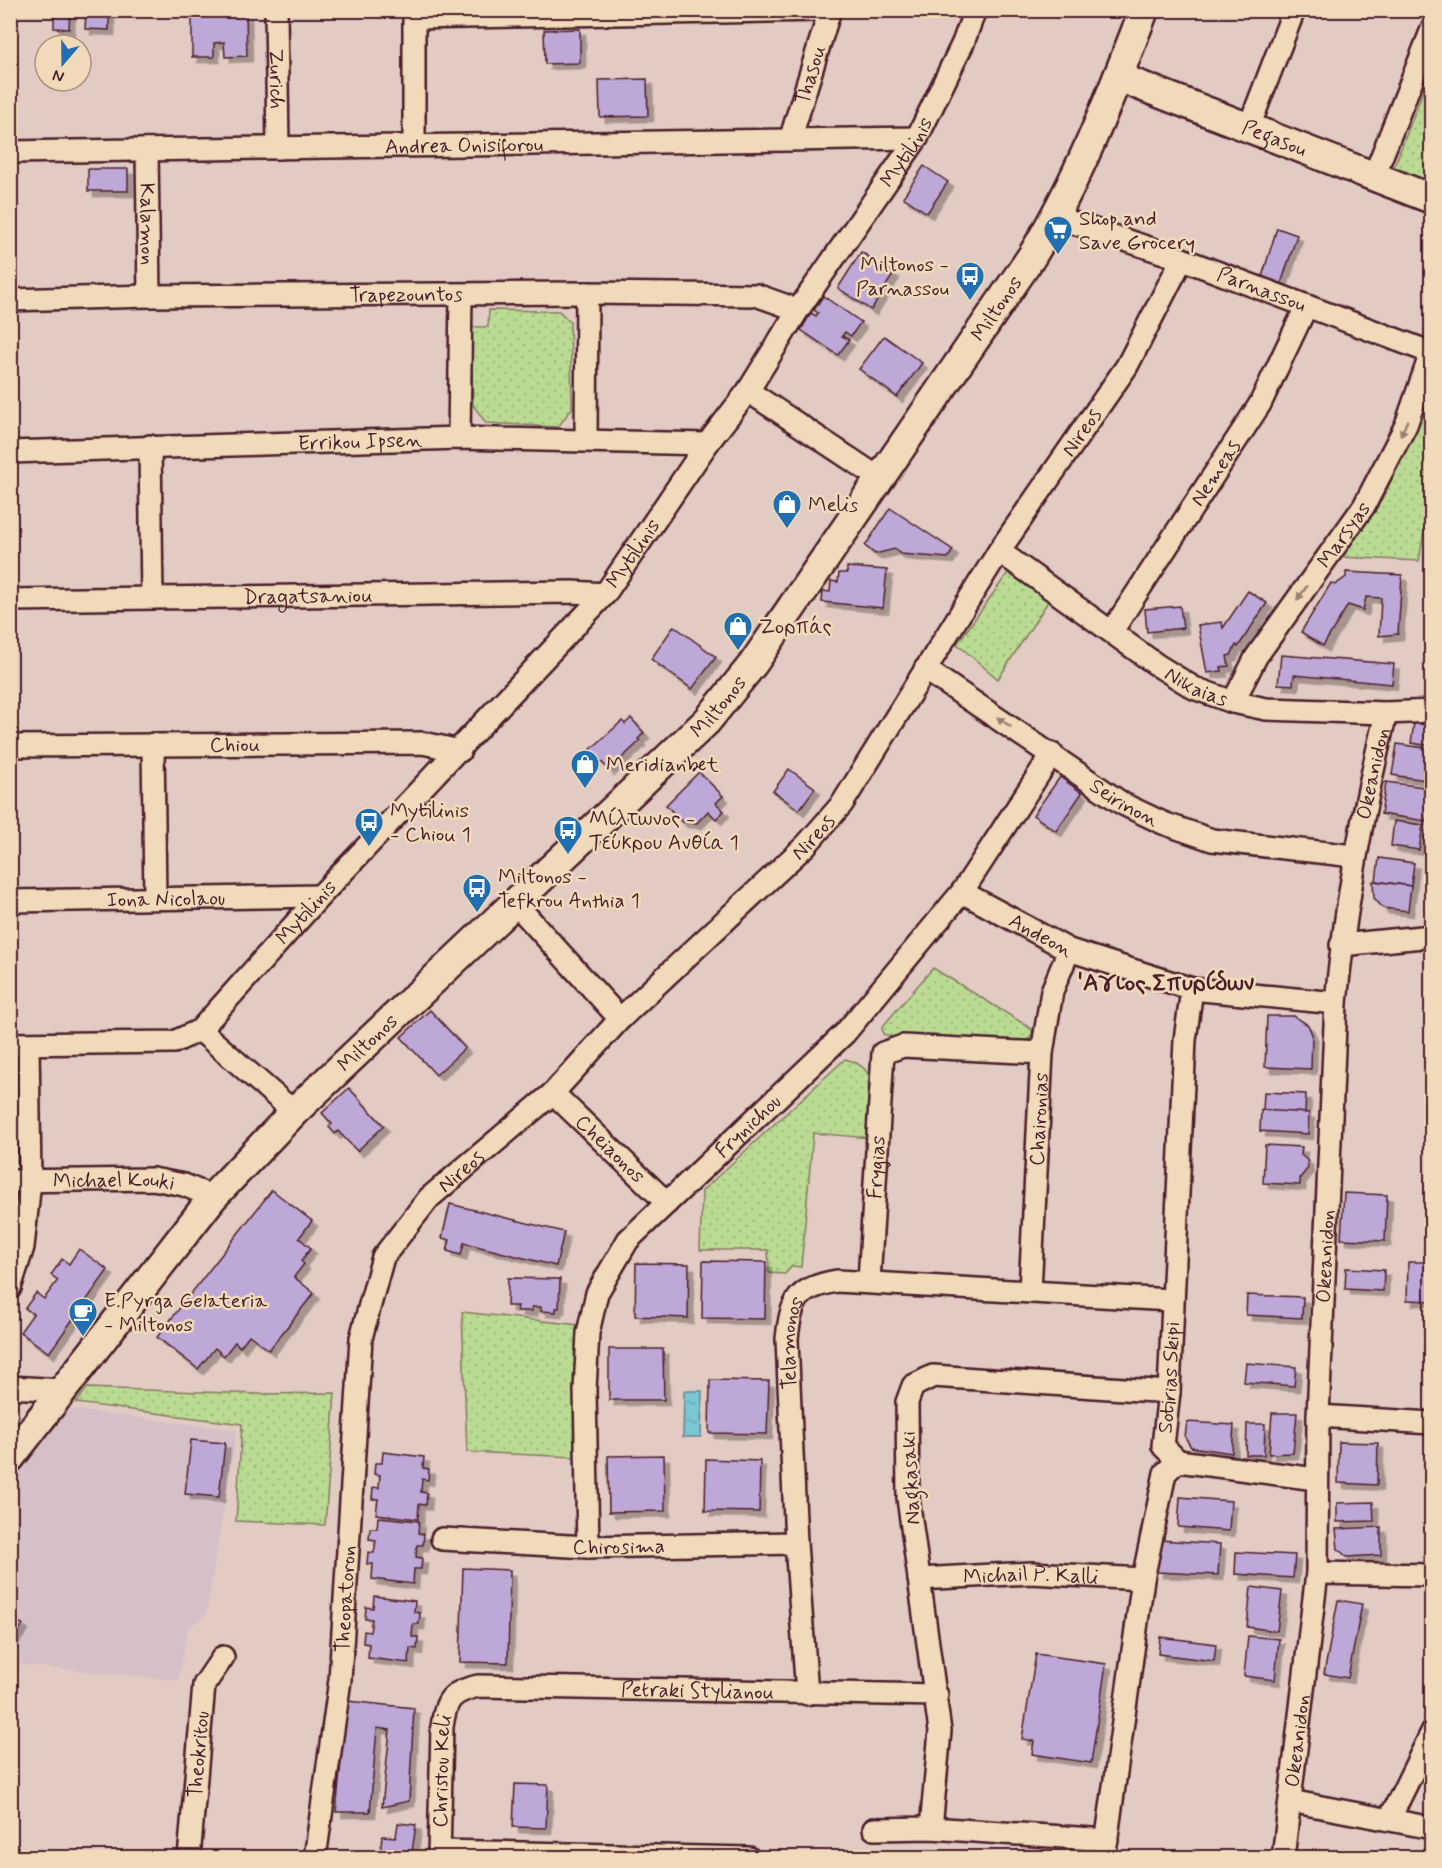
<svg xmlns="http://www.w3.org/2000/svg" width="1442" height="1868" font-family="Mynerve,sans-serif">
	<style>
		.built { fill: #d6c0c8 }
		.grass { fill: url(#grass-dots); stroke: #827c5f; stroke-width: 1.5 }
		.water { fill: url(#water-ripples); stroke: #668490; stroke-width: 1.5 }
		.building { fill: #bda8d7; stroke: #4a1f2b; stroke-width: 1.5; filter: url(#shadow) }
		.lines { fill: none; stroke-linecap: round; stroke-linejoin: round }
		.street-casing { stroke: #4a1f2b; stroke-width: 26 }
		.secondary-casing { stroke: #4a1f2b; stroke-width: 33 }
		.street { stroke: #f0dab9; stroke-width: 21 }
		.secondary { stroke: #f0dab9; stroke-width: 28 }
		.oneway { fill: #9d7c72 }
		.labels { text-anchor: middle; stroke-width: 5; stroke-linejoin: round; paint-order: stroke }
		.street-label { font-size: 21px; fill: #4a1f2b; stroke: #f0dab9 }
		.poi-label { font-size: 21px; fill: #4a1f2b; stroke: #f0dab9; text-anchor: start }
		.quarter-label { font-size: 24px; font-weight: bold; fill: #4a1f2b; stroke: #f0dab9 }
	</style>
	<defs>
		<pattern id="grass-dots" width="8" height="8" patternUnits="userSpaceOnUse" patternTransform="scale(1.5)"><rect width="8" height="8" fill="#bbda93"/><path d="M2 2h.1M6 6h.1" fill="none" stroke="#a2bb7f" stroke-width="1.8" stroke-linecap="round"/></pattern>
		<pattern id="water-ripples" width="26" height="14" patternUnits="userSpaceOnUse" patternTransform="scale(1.5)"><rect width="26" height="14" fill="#78c7d3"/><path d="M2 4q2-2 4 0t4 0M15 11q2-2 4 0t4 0" fill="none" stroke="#69aab5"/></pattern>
		<filter id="shadow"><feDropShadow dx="5.5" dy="5.5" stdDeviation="0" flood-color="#0004"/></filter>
	</defs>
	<rect width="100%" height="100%" fill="#e1cbc2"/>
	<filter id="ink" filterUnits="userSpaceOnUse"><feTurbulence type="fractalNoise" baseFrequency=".0167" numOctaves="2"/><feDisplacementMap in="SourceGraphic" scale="12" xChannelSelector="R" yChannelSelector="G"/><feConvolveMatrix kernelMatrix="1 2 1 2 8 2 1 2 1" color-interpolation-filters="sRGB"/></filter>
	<g filter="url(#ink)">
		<path class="built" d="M58,1408L237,1430L206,1615L188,1628L178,1680L11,1664V1473Z"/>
		<g class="grass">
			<path d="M1431,70V186L1394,167Z"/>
			<path d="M489,310L559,311L570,322L572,408L558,427L486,423L473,405L471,327H488Z"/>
			<path d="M1431,392V501L1429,502L1419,561L1342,557L1382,500Z"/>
			<path d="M1010,570L1053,594L998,679L957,644Z"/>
			<path d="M933,968L1032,1029V1035L1026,1042L897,1039L883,1034L882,1027Z"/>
			<path d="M845,1059C885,1068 871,1107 870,1138L813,1133L801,1267L792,1266L785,1274L769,1273L768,1250H700L702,1191Z"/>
			<path d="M462,1312L579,1325L574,1457L467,1452Z"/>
			<path d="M87,1388L258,1394L335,1393L325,1525L236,1521L242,1424L76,1403Z"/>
		</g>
		<path class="water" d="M684,1391H702L701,1437H683Z"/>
		<g class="building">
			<path d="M54,10H109V30L85,29L86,13L70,12L69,29L54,28Z"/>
			<path d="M192,13H213V16H225V13H246L247,56L225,57L224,42L214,43V57H192Z"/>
			<path d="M580,29V63L545,64L544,30Z"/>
			<path d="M647,79L648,116L600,117L599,80Z"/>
			<path d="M924,166L948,182L927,213L903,197Z"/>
			<rect x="88" y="169" width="40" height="22"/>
			<path d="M1277,228L1297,235L1280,287L1261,280Z"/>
			<path d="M861,252L894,273L871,310L838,288Z"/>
			<path d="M823,296L861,322L851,336L845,332L842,336L849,340L838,355L801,330L811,313L816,316L818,313L814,310Z"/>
			<path d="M884,336L922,363L897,397L859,369Z"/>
			<path d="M890,508L953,550L948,558L900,554L895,549L875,554L865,546Z"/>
			<path d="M847,567L887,570L883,608L822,602L823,591L830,592L831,581L838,582L839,573H847Z"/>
			<path d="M1346,572L1402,575L1398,634L1379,636L1381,598L1366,597L1363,610L1348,605L1323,646L1301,632L1331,583L1335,585L1346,577Z"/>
			<path d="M1248,591L1267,603L1238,647L1236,645L1231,655L1227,656L1229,666L1221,667L1222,671L1207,673L1198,625L1222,622L1223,628Z"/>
			<path d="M1180,606L1183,628L1147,632L1145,609Z"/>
			<path d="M674,626L716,657L692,689L651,659Z"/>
			<path d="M1281,655L1394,664L1392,684L1294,675L1293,685L1278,684Z"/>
			<path d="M631,718L644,733L638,739L640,741L609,770L590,750L622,721L625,724Z"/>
			<path d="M1414,723L1432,726V746L1411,743Z"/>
			<path d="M1397,744L1432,749V781L1392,775Z"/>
			<path d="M789,769L815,788L799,810L773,791Z"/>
			<path d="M699,772L723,796L716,803L724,811L716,819L708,811L697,823L682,822L666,805Z"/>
			<path d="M1060,777L1082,793L1056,831L1033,815Z"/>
			<path d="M1386,782L1431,788L1426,821L1381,814Z"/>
			<path d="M1394,821L1423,825L1419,850L1391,846Z"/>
			<path d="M1379,858L1414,863L1411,886L1376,881Z"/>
			<path d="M1373,881L1411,886L1408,911L1383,908L1374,898Z"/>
			<path d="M430,1010L465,1048L436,1075L401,1037Z"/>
			<path d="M1267,1016H1294L1308,1025L1312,1034L1311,1069L1265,1067Z"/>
			<path d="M349,1088L384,1126L357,1151L338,1131L335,1134L329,1127L332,1124L322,1113Z"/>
			<path d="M1264,1092L1306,1094L1305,1113L1263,1111Z"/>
			<path d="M1261,1110L1309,1113L1308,1134L1260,1131Z"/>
			<path d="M1265,1145L1302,1147L1301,1155L1307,1160L1308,1168L1300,1178V1185L1263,1183Z"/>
			<path d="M272,1190L312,1221L299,1238L311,1248L301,1261L304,1264L294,1277L314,1293L269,1350L249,1335L240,1347L235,1342L224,1356L215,1348L198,1369L157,1337Z"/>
			<path d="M1344,1193L1387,1195L1385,1241L1341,1239Z"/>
			<path d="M450,1204L564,1232L556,1266L464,1243L461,1255L447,1251L450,1240L442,1238Z"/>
			<path d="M79,1249L108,1270L49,1353L20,1332L33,1314L25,1308L36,1293L44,1299L58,1280L51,1275L62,1259L69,1264Z"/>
			<path d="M703,1261L766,1262L765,1319L702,1318Z"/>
			<path d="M1408,1262H1432V1301L1407,1300Z"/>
			<path d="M636,1263L689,1264L688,1318L635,1316Z"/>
			<path d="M1346,1268L1384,1270L1383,1291L1345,1289Z"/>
			<path d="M508,1278L560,1279L559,1308H556V1312L541,1311V1307H532V1311H517L518,1306H507Z"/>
			<path d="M1247,1295L1303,1297L1302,1318L1246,1315Z"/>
			<path d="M609,1349H663L664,1400H609Z"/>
			<path d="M1246,1363L1296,1367L1294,1386L1244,1382Z"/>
			<path d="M710,1380L769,1381L767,1434L709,1433Z"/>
			<path d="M1272,1413H1297L1293,1453L1269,1454Z"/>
			<path d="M1187,1422L1234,1425L1232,1453L1191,1447L1185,1437Z"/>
			<path d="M1247,1424H1265L1264,1455H1246Z"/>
			<path d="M191,1440L225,1443L219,1497L185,1494Z"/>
			<path d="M1339,1442L1378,1443L1377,1485L1338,1483Z"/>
			<path d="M383,1452L424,1457L423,1468L429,1469L428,1480L422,1479L421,1492L427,1493L426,1505L419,1504L418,1519L376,1514L378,1499H372L373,1487L379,1488L380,1475L374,1474L375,1463H382Z"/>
			<path d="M664,1455L665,1511L609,1512L608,1456Z"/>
			<path d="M706,1459L760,1461L759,1512L705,1511Z"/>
			<path d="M1180,1497L1231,1501L1229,1531L1178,1527Z"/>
			<path d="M1373,1502L1374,1521L1337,1522V1503Z"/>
			<path d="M378,1517L419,1521L418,1533L424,1534L423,1545H417L416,1557L422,1558L421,1569H414L413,1584L372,1579L373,1564H367L368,1552L374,1553L376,1540L369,1539L370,1528H377Z"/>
			<path d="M1381,1527V1555L1347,1557L1338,1549L1336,1529Z"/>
			<path d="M1160,1540L1220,1544L1218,1575L1157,1572Z"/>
			<path d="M1236,1552L1295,1555L1293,1578L1235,1574Z"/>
			<path d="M463,1568L510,1570L508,1663L460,1662Z"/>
			<path d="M1251,1587L1282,1591L1277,1631L1247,1627Z"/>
			<path d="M374,1596L415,1601L414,1612L420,1613L419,1624H413L412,1637H418L417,1649L410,1648L409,1663L368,1658L369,1644L363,1643L364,1631L370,1632L372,1619H365L366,1607L373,1608Z"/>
			<path d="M1338,1600L1362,1604L1348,1678L1324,1674Z"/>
			<path d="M10,1616L23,1625L10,1642Z"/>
			<path d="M1248,1636L1279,1639L1275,1680L1244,1676Z"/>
			<path d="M1160,1637L1216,1644L1214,1661L1158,1654Z"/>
			<path d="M1036,1654L1106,1664L1091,1763L1032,1754L1034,1741L1022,1739Z"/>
			<path d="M347,1701L414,1708L409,1801L382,1807L390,1730L377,1728L370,1812H336Z"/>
			<path d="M515,1784L548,1785L546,1828L513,1827Z"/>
			<path d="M398,1823L416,1825L411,1858L380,1855L382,1836L396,1837Z"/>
		</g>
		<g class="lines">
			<g class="street-casing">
				<g id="street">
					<path id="s1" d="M276,10L278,148"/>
					<path d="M414,18L822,10"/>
					<path d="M1249,127L1294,10"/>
					<path id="s2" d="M790,140L830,10"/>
					<path d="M414,144V10"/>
					<path id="s3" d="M147,150L149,296"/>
					<path id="s4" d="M10,152L917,138"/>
					<path d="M1374,176L1432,29"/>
					<path id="s5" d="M1056,217L1182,259L1432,353"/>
					<path id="s6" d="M10,300L149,296L587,293L756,295L798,310"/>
					<path d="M748,391L879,478"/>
					<path d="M459,438L461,295"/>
					<path d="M586,440L587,293"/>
					<path d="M150,446L152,598"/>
					<path id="s7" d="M10,452L459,438L707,444"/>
					<path id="s8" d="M999,551L1157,665L1194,688L1233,702L1266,709L1386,713L1432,711"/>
					<path id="s9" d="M10,600L572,592L605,594"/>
					<path id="s10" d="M1112,631L1260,404L1306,307"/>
					<path id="s11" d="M925,669L1123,804L1163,823L1212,840L1354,856"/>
					<path id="s12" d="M1233,702L1256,657L1364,506L1406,425L1431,353"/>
					<path d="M153,744L155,898"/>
					<path id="s13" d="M10,746L423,743L460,751"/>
					<path id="s14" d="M962,892L1069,950L1192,989L1336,1003"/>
					<path id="s15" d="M10,901L320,896"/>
					<path d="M514,902L620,1019"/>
					<path d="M1341,945L1432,936"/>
					<path d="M200,1030L294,1112"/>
					<path id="s16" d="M10,1044L174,1042L200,1030L320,896L605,594L707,444L748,391L798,310L917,138L963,43L975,10"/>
					<path id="s17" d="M553,1093L667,1203"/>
					<path id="s18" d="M10,1181L153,1179L184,1185L213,1197"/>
					<path id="s19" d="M869,1281L883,1053L903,1046L1042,1053"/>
					<path d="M10,1288L23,1247L30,1181L28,1044"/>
					<path id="s20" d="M1030,1291L1042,1053L1052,991L1069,950"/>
					<path d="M10,1387L63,1390"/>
					<path d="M1318,1416L1432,1423"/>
					<path id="s21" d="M1178,1461L1163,1446L1169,1392L1185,1040L1192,989"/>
					<path d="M1178,1461L1316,1479"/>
					<path id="s22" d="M442,1539L588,1547L796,1543"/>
					<path id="s23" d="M588,1547L585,1390L588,1333L597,1293L628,1240L845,1033L962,892L1052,754"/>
					<path d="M1317,1573L1432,1575"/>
					<path id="s24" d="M919,1579L1031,1573L1143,1579"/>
					<path id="s25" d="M807,1694L796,1543L787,1339C791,1300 797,1288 837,1281L1171,1300"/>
					<path d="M1290,1801L1432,1828"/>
					<path d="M1390,1818L1432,1732"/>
					<path d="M931,1828L940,1731L908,1498L907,1402L913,1386L933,1376L1169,1392"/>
					<path d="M874,1829L931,1828L1107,1840"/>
					<path d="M439,1851L749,1858"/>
					<path id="s26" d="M189,1858L204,1685L223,1657"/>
					<path id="s27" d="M315,1858L340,1680L361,1338L383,1257L429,1198L553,1093L620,1019L806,845L842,804L999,551L1127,366L1182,259"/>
					<path id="s28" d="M439,1858L442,1727C446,1699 450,1693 478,1686L937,1695"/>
					<path d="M1104,1858L1143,1579L1165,1473L1178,1461"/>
					<path id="s29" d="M1283,1858L1317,1573L1318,1416L1336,1003C1345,903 1363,810 1386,713"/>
				</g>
			</g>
			<g class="secondary-casing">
				<g id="secondary">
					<path id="s30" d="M1118,77L1432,199"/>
					<path id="s31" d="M10,1458L213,1197L294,1112L707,721L753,664L1032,256C1079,179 1111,95 1144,10"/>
				</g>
			</g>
			<use href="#street" class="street"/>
			<use href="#secondary" class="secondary"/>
		</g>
		<defs><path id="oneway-solid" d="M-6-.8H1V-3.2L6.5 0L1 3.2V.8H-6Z" transform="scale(1.5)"/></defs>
		<g class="oneway">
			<use href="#oneway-solid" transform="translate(1404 428) rotate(114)"/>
			<use href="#oneway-solid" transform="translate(1302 593) rotate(126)"/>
			<use href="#oneway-solid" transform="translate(1004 722) rotate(-146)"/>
		</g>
	</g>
	<defs>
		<g id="supermarket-pin" transform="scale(1.5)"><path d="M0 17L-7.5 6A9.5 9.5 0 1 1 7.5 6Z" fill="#1f6fb2" stroke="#f0dab9"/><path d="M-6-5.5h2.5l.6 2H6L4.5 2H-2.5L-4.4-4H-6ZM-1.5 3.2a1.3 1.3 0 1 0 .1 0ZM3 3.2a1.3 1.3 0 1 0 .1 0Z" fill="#fff"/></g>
		<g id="bus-pin" transform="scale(1.5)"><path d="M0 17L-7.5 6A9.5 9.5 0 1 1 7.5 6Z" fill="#1f6fb2" stroke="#f0dab9"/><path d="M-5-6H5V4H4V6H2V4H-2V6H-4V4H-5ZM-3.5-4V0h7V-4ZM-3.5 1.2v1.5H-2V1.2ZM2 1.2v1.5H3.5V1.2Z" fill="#fff"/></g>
		<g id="shop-pin" transform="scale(1.5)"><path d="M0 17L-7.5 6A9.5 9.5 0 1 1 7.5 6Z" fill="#1f6fb2" stroke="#f0dab9"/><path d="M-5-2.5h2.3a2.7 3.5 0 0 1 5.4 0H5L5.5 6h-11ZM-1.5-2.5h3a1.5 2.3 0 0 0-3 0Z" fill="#fff"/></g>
		<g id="cafe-pin" transform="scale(1.5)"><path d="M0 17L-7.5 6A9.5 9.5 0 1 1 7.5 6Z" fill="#1f6fb2" stroke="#f0dab9"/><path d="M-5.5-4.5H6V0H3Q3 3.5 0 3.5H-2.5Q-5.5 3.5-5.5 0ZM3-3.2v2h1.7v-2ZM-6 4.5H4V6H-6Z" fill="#fff"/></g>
	</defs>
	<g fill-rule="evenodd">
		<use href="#supermarket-pin" x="1058" y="230"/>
		<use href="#bus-pin" x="970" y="276"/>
		<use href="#shop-pin" x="787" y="504"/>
		<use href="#shop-pin" x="738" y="626"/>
		<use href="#shop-pin" x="585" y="764"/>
		<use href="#bus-pin" x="369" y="822"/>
		<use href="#bus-pin" x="568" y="830"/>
		<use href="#bus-pin" x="477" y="888"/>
		<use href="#cafe-pin" x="83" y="1312"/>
	</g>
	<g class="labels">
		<g class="street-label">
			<text dy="7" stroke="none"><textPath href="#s2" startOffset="68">Thasou</textPath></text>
			<text dy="7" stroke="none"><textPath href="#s1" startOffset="69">Zurich</textPath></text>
			<text dy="7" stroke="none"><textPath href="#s30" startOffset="168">Pegasou</textPath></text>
			<text dy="7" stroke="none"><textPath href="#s4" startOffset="454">Andrea Onisiforou</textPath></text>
			<text dy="7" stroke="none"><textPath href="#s16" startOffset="1323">Mytilinis</textPath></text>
			<text dy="7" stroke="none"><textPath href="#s3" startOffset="74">Kalamon</textPath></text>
			<text dy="7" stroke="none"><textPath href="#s5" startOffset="218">Parnassou</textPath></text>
			<text dy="7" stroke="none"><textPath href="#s6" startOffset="396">Trapezountos</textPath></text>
			<text dy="7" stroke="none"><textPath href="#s31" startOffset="1521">Miltonos</textPath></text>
			<text dy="7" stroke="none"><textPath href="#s27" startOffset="1695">Nireos</textPath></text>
			<text dy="7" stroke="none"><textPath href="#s7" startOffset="350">Errikou Ipsen</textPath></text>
			<text dy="7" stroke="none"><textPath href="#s10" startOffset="189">Nemeas</textPath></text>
			<text dy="7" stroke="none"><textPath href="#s12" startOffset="201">Marsyas</textPath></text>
			<text dy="7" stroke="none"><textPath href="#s16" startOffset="837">Mytilinis</textPath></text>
			<text dy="7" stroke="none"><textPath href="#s9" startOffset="298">Dragatsaniou</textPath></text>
			<text dy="7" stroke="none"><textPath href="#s8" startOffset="240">Nikaias</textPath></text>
			<text dy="7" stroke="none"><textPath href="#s31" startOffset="1035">Miltonos</textPath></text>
			<text dy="7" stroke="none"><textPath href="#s13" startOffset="225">Chiou</textPath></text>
			<text dy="7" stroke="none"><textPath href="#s29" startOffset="1090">Okeanidon</textPath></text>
			<text dy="7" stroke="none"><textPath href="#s11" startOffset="240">Seirinon</textPath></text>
			<text dy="7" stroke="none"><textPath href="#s27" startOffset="1209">Nireos</textPath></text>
			<text dy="7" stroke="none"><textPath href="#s15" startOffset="156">Iona Nicolaou</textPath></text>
			<text dy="7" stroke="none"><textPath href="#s16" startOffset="351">Mytilinis</textPath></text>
			<text dy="7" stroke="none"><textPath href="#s14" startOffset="90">Andeon</textPath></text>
			<text dy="7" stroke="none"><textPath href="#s31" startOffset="549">Miltonos</textPath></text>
			<text dy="7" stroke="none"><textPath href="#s20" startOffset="172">Chaironias</textPath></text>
			<text dy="7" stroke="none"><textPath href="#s23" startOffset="482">Frynichou</textPath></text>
			<text dy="7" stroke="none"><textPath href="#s17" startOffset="80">Cheiaonos</textPath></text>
			<text dy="7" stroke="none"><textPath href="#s19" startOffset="114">Frygias</textPath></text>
			<text dy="7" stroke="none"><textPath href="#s27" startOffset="723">Nireos</textPath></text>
			<text dy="7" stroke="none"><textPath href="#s18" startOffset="104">Michael Kouki</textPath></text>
			<text dy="7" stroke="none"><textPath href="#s29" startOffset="604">Okeanidon</textPath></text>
			<text dy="7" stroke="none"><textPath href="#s25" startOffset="352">Telamonos</textPath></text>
			<text dy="7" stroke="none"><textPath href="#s21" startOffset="90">Sotirias Skipi</textPath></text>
			<text transform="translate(910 1478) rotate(-93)" y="7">Nagkasaki</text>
			<text dy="7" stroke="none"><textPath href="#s22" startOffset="177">Chirosima</textPath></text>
			<text dy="7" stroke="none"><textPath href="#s24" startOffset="112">Michail P. Kalli</textPath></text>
			<text dy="7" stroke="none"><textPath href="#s27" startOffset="261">Theopatoron</textPath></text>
			<text dy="7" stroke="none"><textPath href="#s28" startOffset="411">Petraki Stylianou</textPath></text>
			<text dy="7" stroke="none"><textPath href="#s29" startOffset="118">Okeanidon</textPath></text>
			<text dy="7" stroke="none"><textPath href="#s26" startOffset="104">Theokritou</textPath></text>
			<text dy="7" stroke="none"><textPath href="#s28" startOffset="87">Christou Keli</textPath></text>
		</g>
		<g class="poi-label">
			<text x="1079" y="225">Shop and<tspan x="1079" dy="24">Save Grocery</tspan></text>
			<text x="949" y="271" text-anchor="end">Miltonos -<tspan x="949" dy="24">Parnassou</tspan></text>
			<text x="808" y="511">Melis</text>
			<text x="759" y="633">Ζορπάς</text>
			<text x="606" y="771">Meridianbet</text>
			<text x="390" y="817">Mytilinis<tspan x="390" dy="24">- Chiou 1</tspan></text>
			<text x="589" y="825">Μίλτωνος -<tspan x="589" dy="24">Τεύκρου Ανθία 1</tspan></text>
			<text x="498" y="883">Miltonos -<tspan x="498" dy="24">Tefkrou Anthia 1</tspan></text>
			<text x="104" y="1307">E.Pyrga Gelateria<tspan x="104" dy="24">- Miltonos</tspan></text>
		</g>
		<g class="quarter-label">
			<text x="1166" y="990">'Αγιος Σπυρίδων</text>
		</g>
	</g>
	<rect width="1442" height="1868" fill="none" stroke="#f0dab9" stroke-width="36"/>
	<rect x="18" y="18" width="1406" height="1832" fill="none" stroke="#4a1f2b" stroke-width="2" filter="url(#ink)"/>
	<g transform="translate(63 63) rotate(200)"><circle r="28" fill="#f0dab9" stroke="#ae8f80" stroke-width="1.5"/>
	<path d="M0-4.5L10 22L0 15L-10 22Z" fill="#1f6fb2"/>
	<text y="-9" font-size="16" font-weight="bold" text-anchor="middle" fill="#4a1f2b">N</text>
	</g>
</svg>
